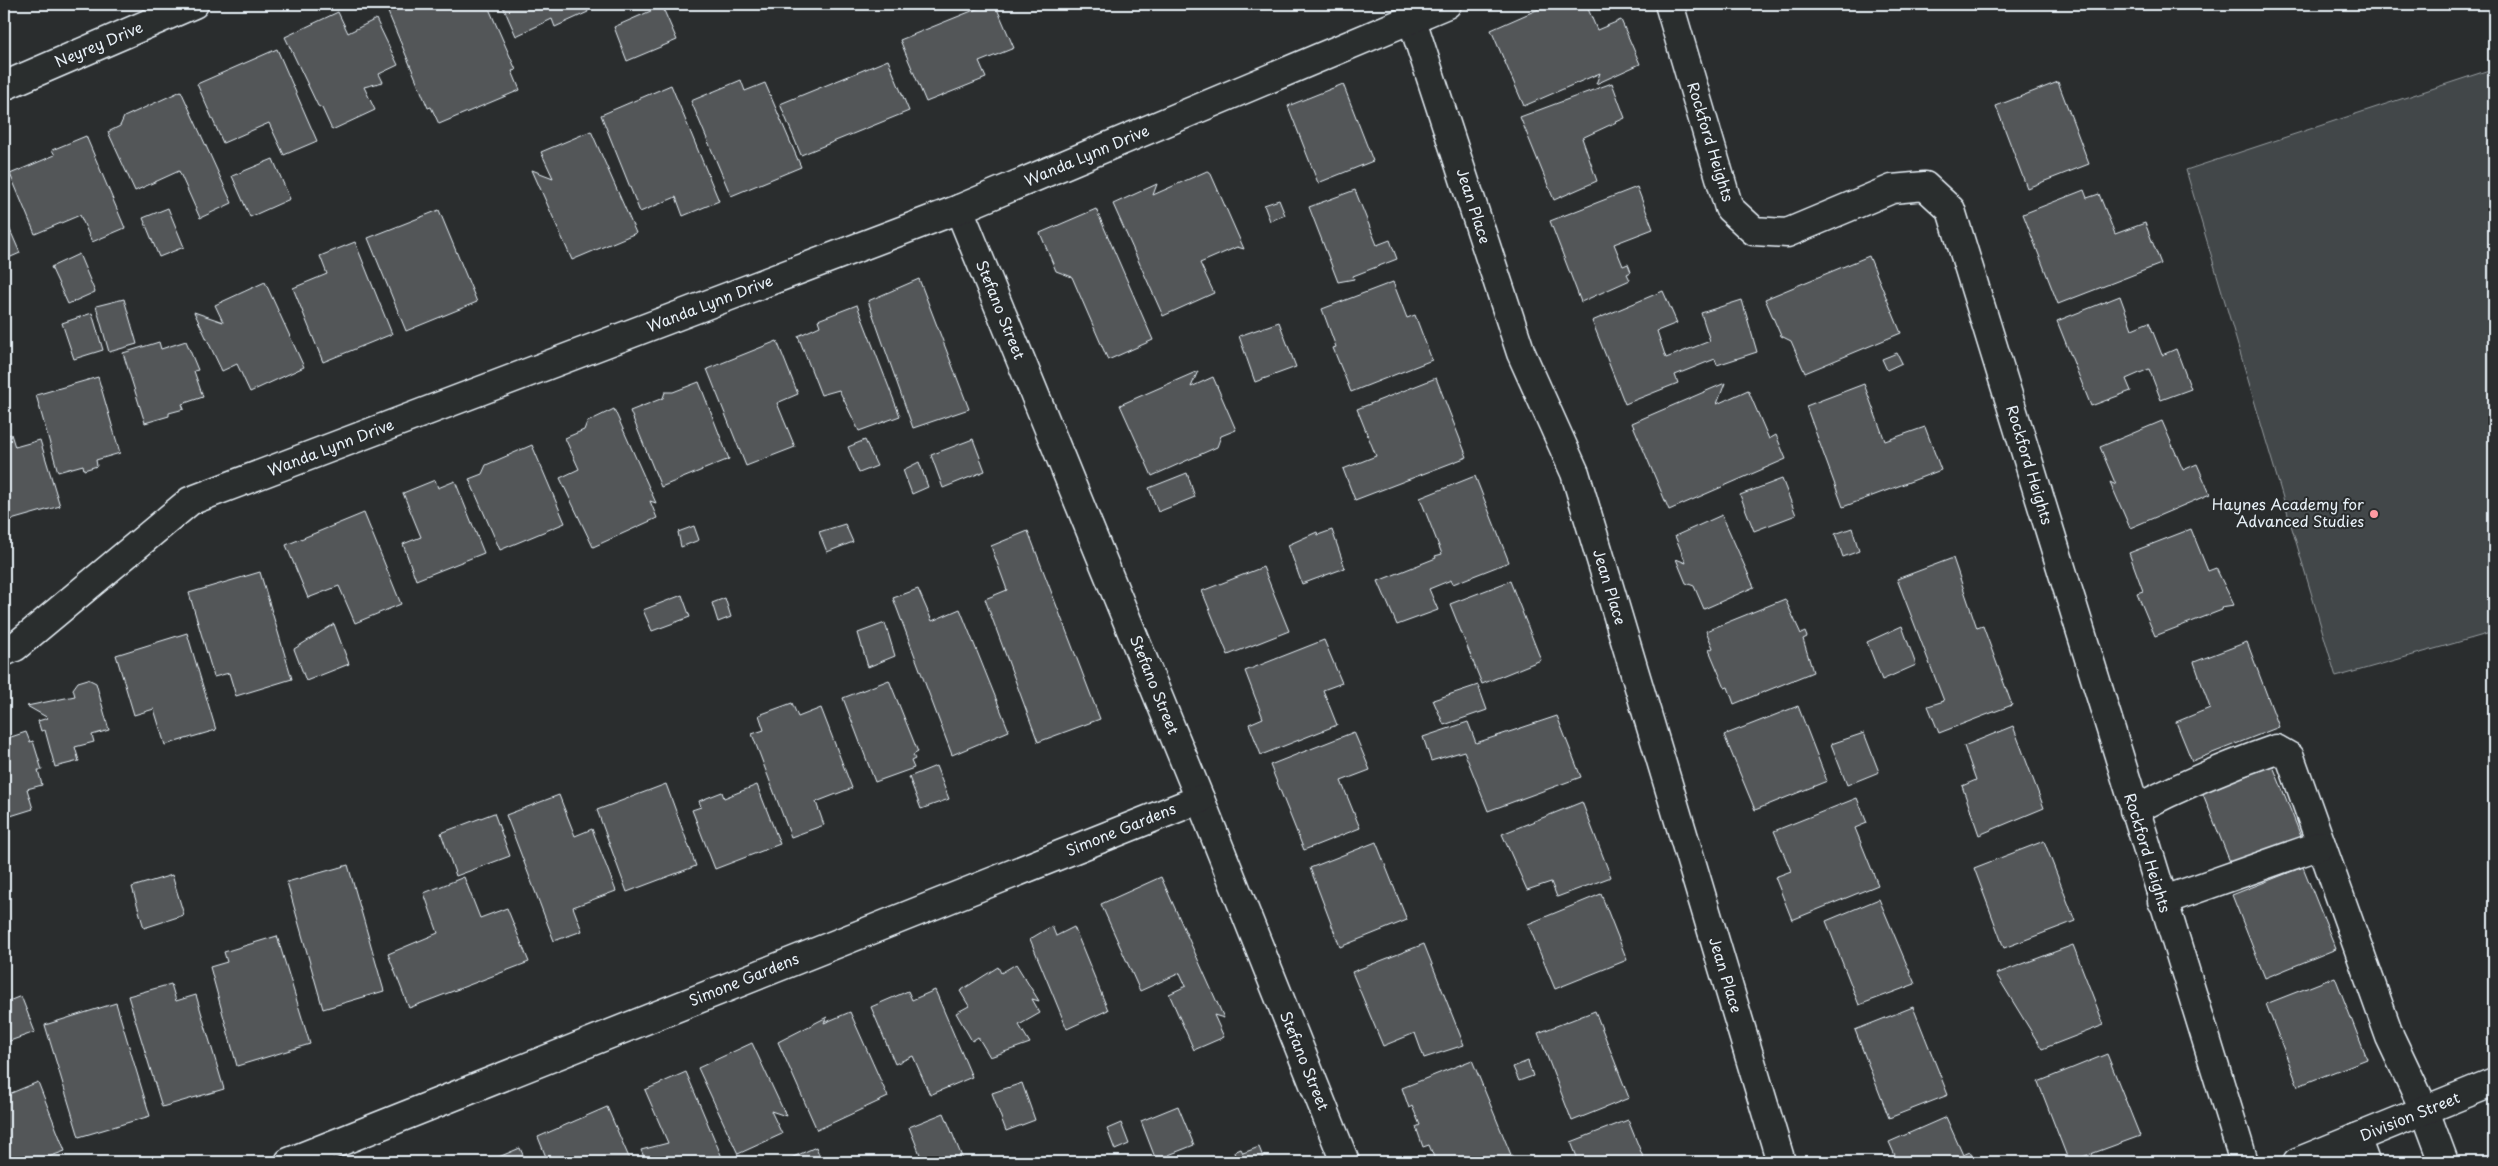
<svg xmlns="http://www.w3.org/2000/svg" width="2498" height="1166" font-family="'Playpen Sans',sans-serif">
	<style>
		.green { fill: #424648; stroke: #959ca0 }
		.building { fill: #535759; stroke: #e8f1f8 }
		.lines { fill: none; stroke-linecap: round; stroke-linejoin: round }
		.minor-casing { stroke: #e8f1f8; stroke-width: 31 }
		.minor { stroke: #2a2d2e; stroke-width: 28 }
		.poi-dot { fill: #ff9aa2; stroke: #2a2d2e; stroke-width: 2 }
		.labels { text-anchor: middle; stroke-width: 4; stroke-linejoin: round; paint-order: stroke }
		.street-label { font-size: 15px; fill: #e8f1f8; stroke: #2a2d2e }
		.poi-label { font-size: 15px; fill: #e8f1f8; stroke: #2a2d2e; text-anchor: end }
	</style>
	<rect width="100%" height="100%" fill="#2a2d2e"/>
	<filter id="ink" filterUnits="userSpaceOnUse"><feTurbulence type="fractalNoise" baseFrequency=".02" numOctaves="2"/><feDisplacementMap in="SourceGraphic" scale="10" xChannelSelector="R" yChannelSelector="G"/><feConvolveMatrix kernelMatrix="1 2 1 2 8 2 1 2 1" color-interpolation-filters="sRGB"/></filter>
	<g filter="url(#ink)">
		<path class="green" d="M2489,70L2494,87V632L2336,677L2186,170Z"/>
		<g class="building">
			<path d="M388,4H487L516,70L512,71L520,90L439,124L431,107L428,108L385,5Z"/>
			<path d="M502,4H585L588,12L555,27L552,19L516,36Z"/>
			<path d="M670,4H685L672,9Z"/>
			<path d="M989,4H995L1014,48L979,62L986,78L926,102L900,40Z"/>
			<path d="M1550,4H1586L1597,30L1621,20L1640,64L1596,84L1600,73L1524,106L1491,30Z"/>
			<path d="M662,6L677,40L627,61L614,27Z"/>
			<path d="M338,12L348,33L376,19L398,65L379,74L383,82L364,87L375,110L332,130L322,108L318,106L285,37Z"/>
			<path d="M277,49L317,141L284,155L269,123L223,143L197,84Z"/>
			<path d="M888,60L909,111L801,155L780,104Z"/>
			<path d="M741,80L745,91L765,83L801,167L731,196L691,101Z"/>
			<path d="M2058,82L2089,164L2027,188L1996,106Z"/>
			<path d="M1612,83L1625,118L1582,138L1597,181L1554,200L1520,117Z"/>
			<path d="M1343,84L1373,161L1318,183L1288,106Z"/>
			<path d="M671,85L719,201L683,216L676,197L640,212L601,115Z"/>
			<path d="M181,91L232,203L200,218L179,171L135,191L108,132L120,126L124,117Z"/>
			<path d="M591,131L636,233L572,260L532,170L553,178L541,152Z"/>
			<path d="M86,136L125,228L92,242L80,215L35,234L10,174L55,155L52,150Z"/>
			<path d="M273,159L290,199L250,217L232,176Z"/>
			<path d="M1207,171L1210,172L1244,249L1237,247L1200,263L1214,293L1163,316L1113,204L1157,184L1153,195Z"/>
			<path d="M1637,187L1653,229L1614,244L1623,266L1628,264L1631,272L1627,274L1630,280L1581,302L1550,221Z"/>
			<path d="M1355,190L1377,245L1390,240L1397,259L1353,276L1354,279L1338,282L1309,207Z"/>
			<path d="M2084,190L2087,198L2099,194L2115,234L2145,223L2161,264L2058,304L2023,214Z"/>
			<path d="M1279,200L1285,215L1270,221L1264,205Z"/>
			<path d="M168,208L184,247L159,257L143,218Z"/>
			<path d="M1096,209L1153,340L1108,360L1072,277L1056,271L1040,233Z"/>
			<path d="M439,210L477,302L406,331L368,238Z"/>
			<path d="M4,216L20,253L4,260Z"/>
			<path d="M355,242L392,334L323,362L293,288L327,274L320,256Z"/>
			<path d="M79,254L95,292L68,304L51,267Z"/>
			<path d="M1869,256L1901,333L1805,373L1791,341L1781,336L1765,299Z"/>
			<path d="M919,279L969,409L913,428L868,301Z"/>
			<path d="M265,282L304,367L250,392L237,364L222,371L194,312L223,322L215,305Z"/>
			<path d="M1393,282L1407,318L1415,315L1432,360L1351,392L1333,348L1336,347L1322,309Z"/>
			<path d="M1663,291L1677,323L1657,331L1666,358L1710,341L1701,313L1742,300L1757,352L1717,365L1715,359L1675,375L1678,383L1625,404L1592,321Z"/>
			<path d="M2120,296L2132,329L2149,322L2162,355L2176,349L2191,389L2161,400L2149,369L2126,379L2131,391L2091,406L2057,321Z"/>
			<path d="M124,299L137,344L109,352L96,306Z"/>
			<path d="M857,305L900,416L859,431L839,390L821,395L798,336L820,326L818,320Z"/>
			<path d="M92,313L103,350L74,359L62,323Z"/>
			<path d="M1279,322L1296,367L1255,382L1239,336Z"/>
			<path d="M186,341L198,370L194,371L203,397L182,404L184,409L169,413V416L145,423L123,353L159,342L161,349Z"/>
			<path d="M777,341L798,394L777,403L795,447L746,466L707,369Z"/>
			<path d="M1897,353L1902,363L1887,370L1882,359Z"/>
			<path d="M1198,371L1191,387L1213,377L1236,430L1221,436L1217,447L1152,476L1120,405Z"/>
			<path d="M98,377L120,453L96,460L97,466L84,470L83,465L58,472L36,395Z"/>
			<path d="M1436,378L1467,457L1355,500L1343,469L1376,456L1357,409Z"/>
			<path d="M699,382L729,459L661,487L630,411L663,398L665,392H673Z"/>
			<path d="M1725,383L1717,404L1748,390L1769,439L1776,435L1786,459L1669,510L1632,423Z"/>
			<path d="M1864,384L1885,441L1925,427L1941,470L1843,507L1806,406Z"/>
			<path d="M614,409L656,503L650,501L657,518L593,547L560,478L579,469L565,438L584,430L587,422Z"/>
			<path d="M2162,421L2183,470L2197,464L2210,494L2130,528L2110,482L2116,485L2100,447Z"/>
			<path d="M11,434L15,447L40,440L60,506L4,522V436Z"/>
			<path d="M973,439L985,471L943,488L931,455Z"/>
			<path d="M865,440L877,466L859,473L848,447Z"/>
			<path d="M532,445L565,523L500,550L469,479L482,474L486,465Z"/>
			<path d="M919,462L928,487L912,494L903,470Z"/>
			<path d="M1187,473L1195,497L1158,512L1149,488Z"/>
			<path d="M1475,476L1509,562L1453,584L1451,580L1429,589L1438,610L1397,625L1378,581L1436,558L1435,556L1442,554L1420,498Z"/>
			<path d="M1782,479L1796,515L1754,531L1740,495Z"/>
			<path d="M435,480L438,488L455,481L484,553L416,580L403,544L421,537L403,493Z"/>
			<path d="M364,513L401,604L355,623L339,586L308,598L286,545Z"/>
			<path d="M1722,515L1754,587L1704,609L1694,586L1686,583L1676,559L1686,563L1675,536Z"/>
			<path d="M845,524L853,542L827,552L819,532Z"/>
			<path d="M694,526L699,540L681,547L678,532Z"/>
			<path d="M1852,528L1859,551L1843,557L1835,534Z"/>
			<path d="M2191,529L2208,571L2216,568L2234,605L2221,607L2222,610L2155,636L2137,593L2143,591L2129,553Z"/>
			<path d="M1332,530L1345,568L1302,584L1288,545L1317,532L1318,535Z"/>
			<path d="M1028,531L1100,719L1038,742L985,599L1007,590L991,546Z"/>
			<path d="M1953,558L1977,628L1983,626L2012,705L1939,733L1928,706L1944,701L1897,579Z"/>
			<path d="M1263,567L1289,631L1228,655L1202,591Z"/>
			<path d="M260,572L292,679L236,696L229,673L214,677L189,593Z"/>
			<path d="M1510,581L1541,660L1482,684L1450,604Z"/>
			<path d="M918,589L932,621L960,609L1009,731L952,755L893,598Z"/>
			<path d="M682,595L690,617L652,631L643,610Z"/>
			<path d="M725,598L731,617L718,622L712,603Z"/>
			<path d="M1785,599L1801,634L1805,632L1807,637L1803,639L1813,672L1734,704L1728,687L1725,688L1709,650L1713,648L1706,631Z"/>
			<path d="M885,623L895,656L868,667L858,633Z"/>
			<path d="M334,624L349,664L306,681L294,649Z"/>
			<path d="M1902,626L1916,665L1882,680L1867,642Z"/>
			<path d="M187,633L216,730L165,745L154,709L134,715L116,655Z"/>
			<path d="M1324,640L1342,683L1323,690L1337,725L1261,755L1249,724L1263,718L1245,671Z"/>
			<path d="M2247,642L2279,727L2192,761L2176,722L2210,708L2194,662Z"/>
			<path d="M88,679L96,683L109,730L92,735L94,742L75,747L79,761L55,767L45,730L41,731L38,721L48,718L27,706L75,696L73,689L78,682Z"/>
			<path d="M889,680L918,752L913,755L915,759L911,761L914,768L875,782L843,698Z"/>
			<path d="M1478,685L1487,710L1444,725L1433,700Z"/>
			<path d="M792,703L798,717L821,708L852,788L816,802L824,825L791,837L752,734L764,730L759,715Z"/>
			<path d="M1798,706L1827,781L1755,810L1724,735Z"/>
			<path d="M1557,716L1581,777L1488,811L1464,751L1431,761L1423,737L1468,722L1476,743Z"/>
			<path d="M2013,726L2044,808L1979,835L1962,786L1976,780L1964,746Z"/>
			<path d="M26,732L30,742L33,741L42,770H38L42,785L27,789L33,809L4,818V735H6L8,738Z"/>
			<path d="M1354,732L1370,770L1341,781L1360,828L1304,850L1270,765Z"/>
			<path d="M1864,733L1879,772L1847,785L1831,744Z"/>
			<path d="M2271,761L2304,844L2234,872L2201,789Z"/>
			<path d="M936,766L949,799L921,809L909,777Z"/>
			<path d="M666,784L696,866L627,892L597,810Z"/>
			<path d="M757,785L780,844L715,869L692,810L701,807L699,801L722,792L724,798Z"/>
			<path d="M559,795L575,836L592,829L616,891L573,907L582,931L554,941L506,815Z"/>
			<path d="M1857,798L1867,823L1855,828L1878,885L1792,920L1775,877L1791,871L1774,831Z"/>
			<path d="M1582,802L1611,877L1557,897L1551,882L1527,890L1502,834Z"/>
			<path d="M494,813L510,856L456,876L441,833Z"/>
			<path d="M2044,841L2075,921L2004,948L1974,868Z"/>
			<path d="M1376,842L1407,920L1340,947L1310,868Z"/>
			<path d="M348,865L384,991L323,1009L287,882Z"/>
			<path d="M2303,867L2336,949L2265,978L2232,895Z"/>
			<path d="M172,875L184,915L144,928L132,887Z"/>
			<path d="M464,877L480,918L507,908L529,962L409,1008L388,954L438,933L424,893Z"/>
			<path d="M1161,877L1224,1018L1214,1015L1224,1037L1194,1050L1169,994L1186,986L1180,973L1140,991L1101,904Z"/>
			<path d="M1601,894L1627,960L1555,989L1528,924Z"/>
			<path d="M1879,899L1915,984L1859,1005L1826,921Z"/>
			<path d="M1052,926L1056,936L1074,927L1108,1010L1067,1029L1030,939Z"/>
			<path d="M277,936L310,1044L237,1066L210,967L227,962L224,952Z"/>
			<path d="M1424,944L1464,1045L1424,1058L1415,1033L1383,1046L1352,972Z"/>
			<path d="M2073,945L2104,1025L2042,1049L1996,974Z"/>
			<path d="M1016,964L1039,1001L1032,999L1040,1013L1019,1025L1030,1043L990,1057L978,1037L972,1041L956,1013L969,1006L960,991L998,967L1001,973Z"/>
			<path d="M2335,977L2367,1059L2298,1086L2266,1004Z"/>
			<path d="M171,984L176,1001L196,995L224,1089L162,1107L128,996Z"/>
			<path d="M935,990L972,1077L930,1095L913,1056L895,1064L871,1007L908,991L912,1000Z"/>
			<path d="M21,996L35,1032L7,1042L4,1032V1003Z"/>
			<path d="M116,1003L150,1116L79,1137L45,1025Z"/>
			<path d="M1913,1007L1948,1095L1889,1118L1855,1030Z"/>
			<path d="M1595,1011L1629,1098L1572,1121L1538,1033Z"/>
			<path d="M850,1012L888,1097L817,1130L778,1042L827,1017L824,1023Z"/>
			<path d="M752,1043L786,1116L771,1111L782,1134L738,1154L698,1068Z"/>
			<path d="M2107,1054L2140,1136L2069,1162L2038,1082Z"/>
			<path d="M1472,1060L1514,1162H1436L1429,1145L1423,1147L1416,1127L1420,1125L1412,1106L1409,1108L1402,1088Z"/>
			<path d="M1528,1061L1533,1076L1519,1081L1513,1067Z"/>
			<path d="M686,1072L724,1162H646L641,1150L668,1143L645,1090Z"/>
			<path d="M38,1082L65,1151L35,1162H4V1096Z"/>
			<path d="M1022,1083L1035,1120L1006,1131L992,1093Z"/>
			<path d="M1178,1106L1194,1145L1156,1160L1141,1121Z"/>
			<path d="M607,1107L631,1162H548L538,1137Z"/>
			<path d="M944,1113L964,1162H923L909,1127Z"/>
			<path d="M1946,1117L1963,1155L1970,1152L1975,1162H1898L1889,1142Z"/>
			<path d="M1628,1120L1645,1162H1579L1571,1142Z"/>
			<path d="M1121,1123L1129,1144L1115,1150L1107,1129Z"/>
			<path d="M2494,1127V1143L2489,1129Z"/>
			<path d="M816,1147L822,1162H782Z"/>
			<path d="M1259,1147L1265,1162H1219L1235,1156L1234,1152L1241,1149L1243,1153Z"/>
			<path d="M520,1148L526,1162H487Z"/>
		</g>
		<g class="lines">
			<g class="minor-casing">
				<g id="minor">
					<path d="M1669,4L1729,208L1754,231L1787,233L1892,189L1925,186L1951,210L2244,1162"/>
					<path d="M1412,20L1521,353L1575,473L1781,1162"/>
					<path d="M4,86L194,4"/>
					<path d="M959,209L1200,799L1345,1162"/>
					<path d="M4,652L15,647L190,501L959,209L1447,4"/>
					<path d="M2134,810C2180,786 2227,766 2276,749L2290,757L2390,1037L2425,1111L2444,1162"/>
					<path d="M2162,901L2321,845"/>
					<path d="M2356,1138L2365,1162"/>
					<path d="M289,1162L1200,799"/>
					<path d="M2297,1162L2494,1082"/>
				</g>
			</g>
			<use href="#minor" class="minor"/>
		</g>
	</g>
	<circle class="poi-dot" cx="2374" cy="514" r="5"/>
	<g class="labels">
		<g class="street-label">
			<text transform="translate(99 45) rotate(-23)" y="5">Neyrey Drive</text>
			<text transform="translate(1710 142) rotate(73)" y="5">Rockford Heights</text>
			<text transform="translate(1087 156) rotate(-23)" y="5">Wanda Lynn Drive</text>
			<text transform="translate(1473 206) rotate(72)" y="5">Jean Place</text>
			<text transform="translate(710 304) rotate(-21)" y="5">Wanda Lynn Drive</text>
			<text transform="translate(1000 310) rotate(68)" y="5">Stefano Street</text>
			<text transform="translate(331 448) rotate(-21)" y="5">Wanda Lynn Drive</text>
			<text transform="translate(2029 465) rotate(73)" y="5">Rockford Heights</text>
			<text transform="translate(1609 587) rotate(73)" y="5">Jean Place</text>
			<text transform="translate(1154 685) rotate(68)" y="5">Stefano Street</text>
			<text transform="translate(1121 830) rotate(-22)" y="5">Simone Gardens</text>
			<text transform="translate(2147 853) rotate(73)" y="5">Rockford Heights</text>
			<text transform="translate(1725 975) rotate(73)" y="5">Jean Place</text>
			<text transform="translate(744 980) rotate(-22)" y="5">Simone Gardens</text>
			<text transform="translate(1304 1061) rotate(68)" y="5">Stefano Street</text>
			<text transform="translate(2410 1117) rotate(-22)" y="5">Division Street</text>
		</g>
		<g class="poi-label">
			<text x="2364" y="510">Haynes Academy for<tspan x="2364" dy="17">Advanced Studies</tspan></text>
		</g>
	</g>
	<rect width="2498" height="1166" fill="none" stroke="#2a2d2e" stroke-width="20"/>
	<rect x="10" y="10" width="2478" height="1146" fill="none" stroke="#e8f1f8" stroke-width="2" filter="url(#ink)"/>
</svg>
